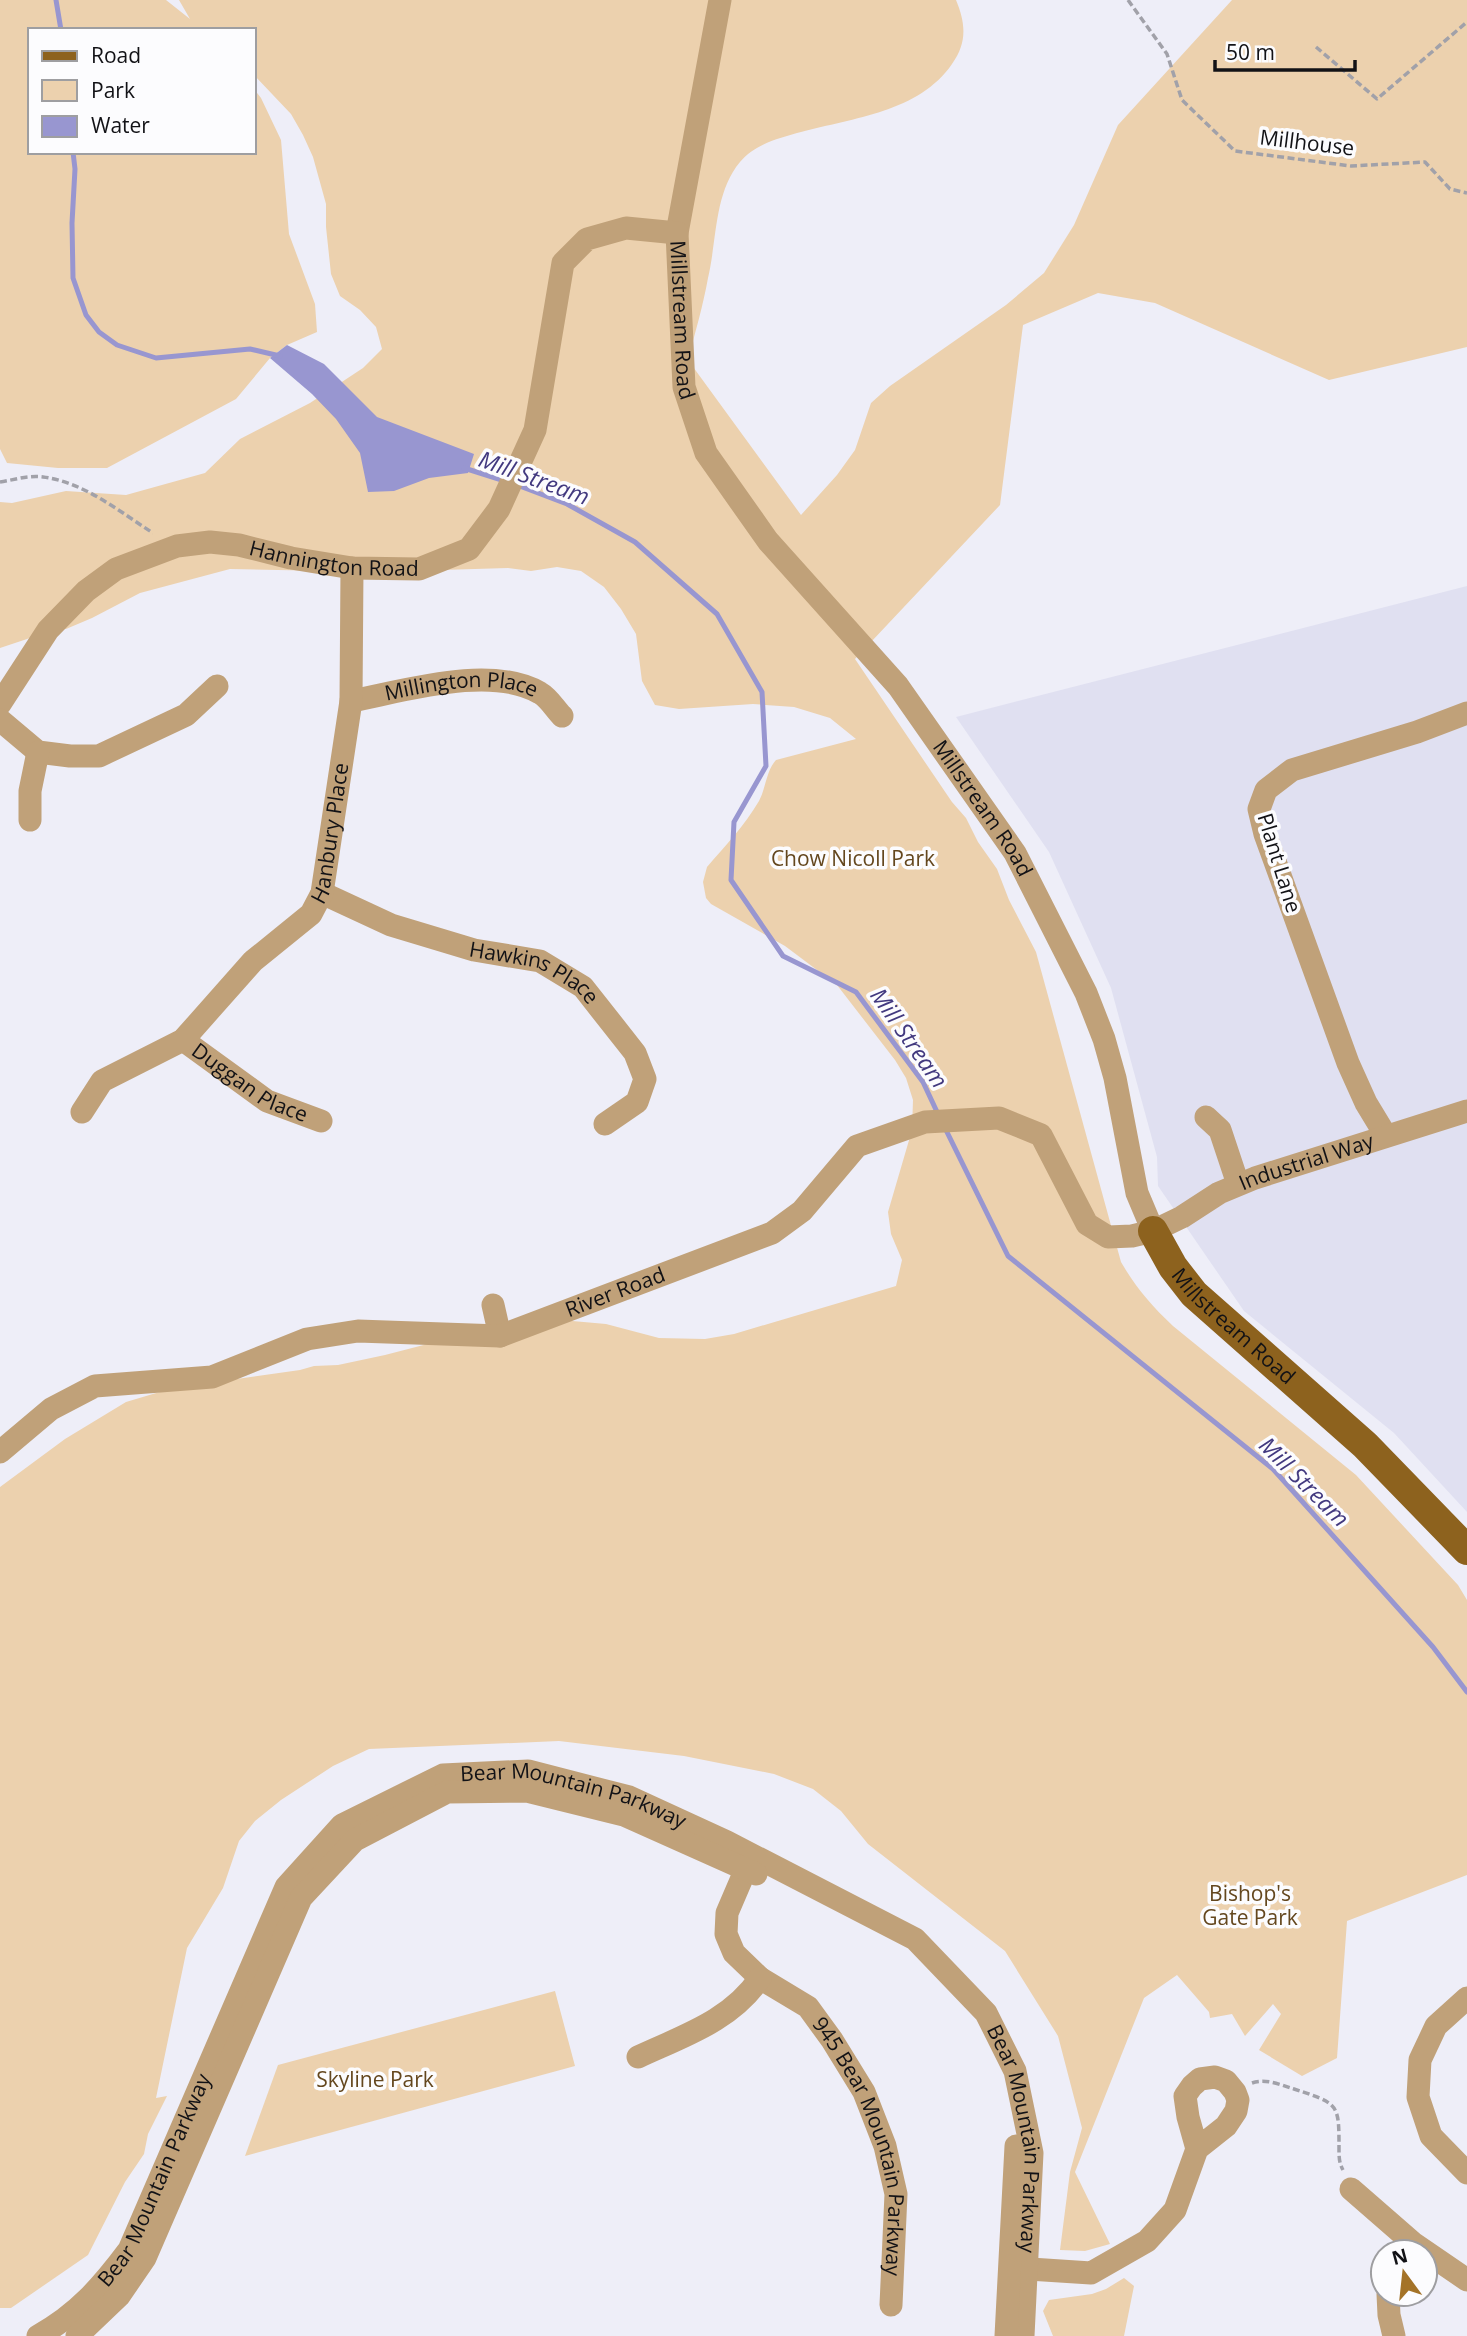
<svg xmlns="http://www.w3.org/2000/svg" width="1467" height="2336" font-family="'Open Sans',sans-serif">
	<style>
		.built { fill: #e0e0f1 }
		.green { fill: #ecd1ae }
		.water { fill: #9896d0 }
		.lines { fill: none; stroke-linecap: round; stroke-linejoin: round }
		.stream { stroke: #9896d0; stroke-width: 5 }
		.path { stroke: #a1a1a9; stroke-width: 3.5; stroke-dasharray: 7 3.5; stroke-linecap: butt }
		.minor { stroke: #c0a179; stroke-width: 23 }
		.major { stroke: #8d621e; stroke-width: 30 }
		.labels { text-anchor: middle; stroke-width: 7; stroke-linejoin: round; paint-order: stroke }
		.street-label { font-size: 21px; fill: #121216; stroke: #fcfcfe }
		.park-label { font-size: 21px; fill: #64471e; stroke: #fcfcfe }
		.water-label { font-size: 23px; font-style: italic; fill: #42397f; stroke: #fcfcfe }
	</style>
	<rect width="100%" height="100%" fill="#eeeef8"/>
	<path class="built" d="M1467,586V1512L1394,1433L1244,1311L1158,1186L1157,1157L1111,988L1049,852L956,717Z"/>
	<g class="green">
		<path d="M0,0H166L190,19L179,0H956C966,24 967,43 952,64C919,112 853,118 801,132C779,138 755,144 740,162C714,193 717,240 708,278C703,306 695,333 688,360L801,515L837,475L855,450L871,403L890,386L1006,305L1044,273L1074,225L1118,125L1232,0H1467V347L1329,380L1155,303L1098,293L1023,325L1000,505L855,659L952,802L966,818L978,842L997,869L1009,900L1036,952L1121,1262C1136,1288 1151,1305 1173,1326L1356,1475L1458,1585L1467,1600V1875L1347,1921L1337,2058L1302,2076L1259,2050L1281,2014L1273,2004L1245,2036L1232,2014L1210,2018L1209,2012L1177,1975L1144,1998L1075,2172L1110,2244L1085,2251L1060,2250L1070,2172L1082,2128L1058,2036L1005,1951L868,1844L841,1811L813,1789L774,1774L684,1756L559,1741L369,1749L333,1766L281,1800L255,1821L239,1841L223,1888L187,1948L156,2098L167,2096L148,2134L144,2154L125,2182L88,2255L11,2308H0V1487L65,1439L126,1402L173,1388L300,1370L314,1366L338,1365L385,1355L470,1333L550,1319L606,1324L659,1338L705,1339L734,1334L896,1286L902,1260L891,1234L888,1212L912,1130L913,1100L906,1078L895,1060L837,985L785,946L711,904L706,898L703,882L707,867C725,846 745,825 759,801C766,788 766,771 776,760L856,739L830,718L794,707L753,704L679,709L655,705L642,681L636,634L621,609L604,587L581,571L557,567L531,571L508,568L374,572L230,569L140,593L92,618L66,629L48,630L27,639L0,648V502L12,503L66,491L126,495L205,473L240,439L310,403L363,368L382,349L376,327L360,310L340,296L331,274L326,227V204L313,157L303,135L291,114L254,75V30H30V152H254V89L261,98L281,140L289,234L315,304L317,332L287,345L270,358L236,399L107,468H58L7,463L0,449Z"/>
		<path d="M555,1991L575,2066L245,2156L278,2065Z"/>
		<path d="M1124,2278L1134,2286L1124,2336H1053L1043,2311L1049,2300L1092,2294L1106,2289Z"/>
	</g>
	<path class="water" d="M287,345L324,364L377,417L474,454L468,473L429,478L394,491L368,492L360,453L336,419L312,394L270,358Z"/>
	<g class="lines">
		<g class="stream">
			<path d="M56,0L61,30"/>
			<path d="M73,152L75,169L72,223L73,278L86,315L99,332L117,345L156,358L250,349L280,356"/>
			<path d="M464,468L505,481"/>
			<path d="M517,485L567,504L635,542L717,614L762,692L766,766L734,822L731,880L783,956L856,992L923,1082L938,1114"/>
			<path d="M944,1126L1008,1256L1273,1469L1433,1647L1467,1692"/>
		</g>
		<g class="path">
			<path d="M1128,0L1167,54L1182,100L1235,151L1351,166L1425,162L1450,189L1467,193"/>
			<path d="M1316,47L1377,99L1467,22"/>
			<path d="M0,482C14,480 28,475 43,477C84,482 120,512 153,533"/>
			<path d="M1252,2083C1266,2078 1281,2085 1294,2089C1339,2104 1339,2103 1339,2149C1339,2157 1339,2163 1343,2170"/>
		</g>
		<g class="minor">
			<path id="s1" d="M720,0L677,233L684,387L706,453L768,541L898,686L1015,853L1086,993L1104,1039L1115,1078L1137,1193L1153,1231"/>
			<path id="s2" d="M351,701C404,691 491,664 540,693C549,698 555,709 562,716"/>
			<path id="s3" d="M0,704L48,630L86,591L116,569L177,546L210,542L239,545L291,558L352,568L419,569L469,549L499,509L535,430L563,263L587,239L626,228L677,233"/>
			<path d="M0,720L38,752L70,756H99L186,715L217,686"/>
			<path d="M30,820V791L38,752"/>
			<path id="s4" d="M322,893L391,925L474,950L540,961L583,987L635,1053L645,1079L637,1102L605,1124"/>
			<path id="s5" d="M183,1040L267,1101L321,1121"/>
			<path id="s6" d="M82,1112L102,1081L183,1040L253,961L311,914L322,893L351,701L352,568"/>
			<path d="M1206,1117L1220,1130L1238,1184"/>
			<path d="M1386,1136L1366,1103L1348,1063L1265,834L1259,809L1266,790L1292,770L1417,732L1467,713"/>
			<path d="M493,1305L500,1336"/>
			<path id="s7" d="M0,1452L51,1409L95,1386L212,1377L307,1339L358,1331L500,1336L772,1233L802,1211L857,1146L925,1122L999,1118L1041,1135L1087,1224L1108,1237L1132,1236L1153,1231L1182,1217L1219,1193L1255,1178L1467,1111"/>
			<path id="s8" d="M751,1857L727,1913L726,1934L734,1953L760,1978L808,2007L832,2040L864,2092L885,2146L896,2194L891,2305"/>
			<path d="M1467,1998L1436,2026L1420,2060L1418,2097L1431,2136L1467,2173"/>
			<path d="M638,2057C683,2036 731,2021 760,1978"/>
			<path d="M1351,2189L1413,2243L1467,2280"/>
			<path d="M1014,2268L1091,2273L1147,2241L1175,2210L1197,2149L1226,2126L1236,2111L1238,2100L1235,2092L1226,2081L1215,2077L1200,2079L1192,2086L1185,2096L1188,2117L1197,2149"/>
			<path d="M1388,2294L1389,2315L1394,2336"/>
			<path id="s9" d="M38,2336C78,2314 102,2286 129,2250L286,1887L342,1825L443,1775L528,1771L629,1797L727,1842L915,1939L986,2013L1015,2071L1032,2153L1023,2336"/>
			<path d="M77,2336L119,2296L145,2258L301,1898L355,1840L447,1792L527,1791L624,1815L756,1874"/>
			<path d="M1006,2336L1016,2146"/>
		</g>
		<path class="major" id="s10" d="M1153,1231L1173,1267L1194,1294L1365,1445L1467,1550"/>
	</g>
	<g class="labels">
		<g class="street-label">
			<text transform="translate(1307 143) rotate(7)" y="7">Millhouse</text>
			<text dy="7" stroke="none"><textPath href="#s1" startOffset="324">Millstream Road</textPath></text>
			<text dy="7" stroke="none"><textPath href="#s3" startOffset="404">Hannington Road</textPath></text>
			<text dy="7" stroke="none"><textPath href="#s2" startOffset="112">Millington Place</textPath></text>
			<text dy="7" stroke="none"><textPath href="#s1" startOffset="912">Millstream Road</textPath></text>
			<text dy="7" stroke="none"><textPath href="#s6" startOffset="392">Hanbury Place</textPath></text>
			<text transform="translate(1279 863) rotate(73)" y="7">Plant Lane</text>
			<text dy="7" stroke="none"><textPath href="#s4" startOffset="228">Hawkins Place</textPath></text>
			<text dy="7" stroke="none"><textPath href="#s5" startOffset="80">Duggan Place</textPath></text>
			<text dy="7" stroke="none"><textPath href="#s7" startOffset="1474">Industrial Way</textPath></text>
			<text dy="7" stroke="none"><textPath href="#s7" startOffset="653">River Road</textPath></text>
			<text dy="7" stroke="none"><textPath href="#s10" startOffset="126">Millstream Road</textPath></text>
			<text dy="7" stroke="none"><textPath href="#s9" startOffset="852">Bear Mountain Parkway</textPath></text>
			<text dy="7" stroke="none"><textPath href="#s9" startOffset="1461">Bear Mountain Parkway</textPath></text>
			<text dy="7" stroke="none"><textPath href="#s8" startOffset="348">945 Bear Mountain Parkway</textPath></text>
			<text dy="7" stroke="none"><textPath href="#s9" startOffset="200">Bear Mountain Parkway</textPath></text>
		</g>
		<g class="park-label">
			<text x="853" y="866">Chow Nicoll Park</text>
			<text x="1250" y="1901">Bishop's<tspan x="1250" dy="24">Gate Park</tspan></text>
			<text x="375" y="2087">Skyline Park</text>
		</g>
		<g class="water-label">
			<text transform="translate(534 478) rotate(20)" y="8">Mill Stream</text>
			<text transform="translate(909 1038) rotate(55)" y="8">Mill Stream</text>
			<text transform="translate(1304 1482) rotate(45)" y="8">Mill Stream</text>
		</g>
	</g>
	<rect x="28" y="28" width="228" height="126" fill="#fcfcfe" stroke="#9e9ea1" stroke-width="2"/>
	<rect x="42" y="51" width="35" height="10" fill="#8d621e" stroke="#9e9ea1" stroke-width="2"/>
	<text x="91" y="63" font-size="21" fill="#121216">Road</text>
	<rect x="42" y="80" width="35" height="21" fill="#ecd1ae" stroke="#9e9ea1" stroke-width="2"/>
	<text x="91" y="98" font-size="21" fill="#121216">Park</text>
	<rect x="42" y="116" width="35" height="21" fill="#9896d0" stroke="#9e9ea1" stroke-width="2"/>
	<text x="91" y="133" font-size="21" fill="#121216">Water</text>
	<g transform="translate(1404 2273) rotate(345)"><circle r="33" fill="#fcfcfe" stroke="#9e9ea1" stroke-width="2"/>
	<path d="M0-5L12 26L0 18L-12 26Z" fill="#a47328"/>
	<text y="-10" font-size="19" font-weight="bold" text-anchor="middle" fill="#121216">N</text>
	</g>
	<path d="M1215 60v10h140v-10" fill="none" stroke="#121216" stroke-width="3.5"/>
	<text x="1226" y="60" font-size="21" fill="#121216" stroke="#fcfcfe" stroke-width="5" paint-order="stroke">50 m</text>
</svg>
